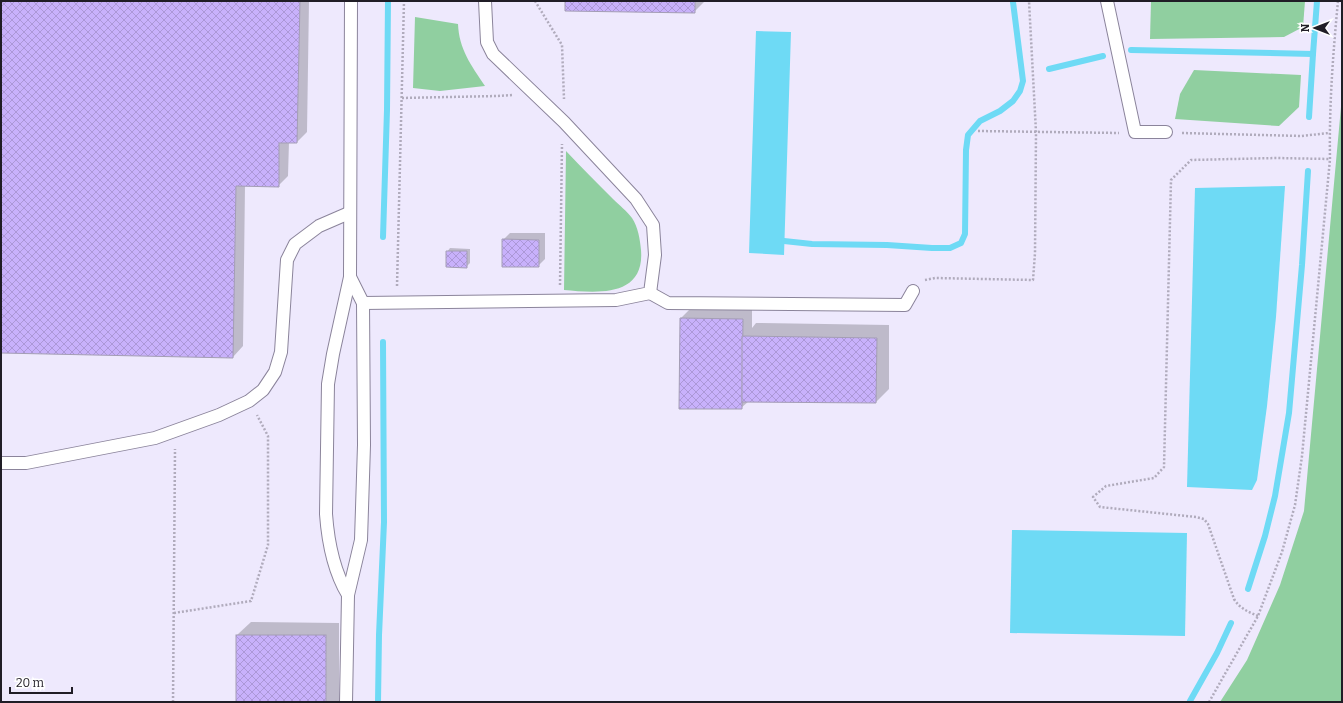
<svg xmlns="http://www.w3.org/2000/svg" width="1343" height="703" font-family="Bitter,serif">
	<style>
		.green { fill: #90cfa0 }
		.water { fill: #6edaf5 }
		.shadow { fill: #0003 }
		.lines { fill: none; stroke-linecap: round; stroke-linejoin: round }
		.stream { stroke: #6edaf5; stroke-width: 6 }
		.building { fill: url(#building-cross-hatch); stroke: #a49eb5 }
		.lane-casing { stroke: #8b849b; stroke-width: 14 }
		.path { stroke: #b0abbc; stroke-width: 2.5; stroke-dasharray: 2 2; stroke-linecap: butt }
		.lane { stroke: #fff; stroke-width: 12 }
	</style>
	<defs>
		<pattern id="building-cross-hatch" width="8" height="8" patternUnits="userSpaceOnUse"><rect width="8" height="8" fill="#c8b1fb"/><path d="M0 0l8 8M0 8l8-8" fill="none" stroke="#ac98d7"/></pattern>
	</defs>
	<rect width="100%" height="100%" fill="#eee9fd"/>
	<g class="green">
		<path d="M1151,1H1305L1303,27L1284,37L1150,39Z"/>
		<path d="M415,17L458,24C459,49 471,65 485,86L440,91L413,88Z"/>
		<path d="M1194,70L1301,75L1299,107L1279,126L1175,119L1180,94Z"/>
		<path d="M1342,96V702H1220L1247,660L1280,585L1304,511Z"/>
		<path d="M566,151C581,167 597,183 613,199C619,205 627,211 632,218C638,227 640,239 641,250C645,298 596,293 564,290Z"/>
	</g>
	<g class="water">
		<path d="M756,31L791,32L784,255L749,253Z"/>
		<path d="M1285,186L1276,317L1267,406L1257,480L1252,490L1187,487L1195,188Z"/>
		<path d="M1012,530L1187,533L1185,636L1010,633Z"/>
	</g>
	<g class="shadow">
		<path d="M1,1H309L307,132L297,142H289L288,176L278,186H245L243,346L233,357L1,352Z"/>
		<path d="M566,1H705L694,12Z"/>
		<path d="M510,233H545V259L538,266L503,240Z"/>
		<path d="M450,248L470,249V263L466,267L447,252Z"/>
		<path d="M691,308L752,309V328L756,323L889,325V389L876,402L749,401L741,408L681,318Z"/>
		<path d="M251,622L339,623V702H237V635Z"/>
	</g>
	<g class="lines">
		<g class="stream">
			<path d="M1131,50L1313,54L1317,1"/>
			<path d="M1049,69L1103,56"/>
			<path d="M1309,117L1313,54"/>
			<path d="M383,237L387,110L388,1"/>
			<path d="M784,241L812,244L887,245L932,248H950L961,243L965,234L966,150L968,135L980,121L1000,111L1013,101L1020,91L1023,81L1013,2"/>
			<path d="M1248,589L1265,536L1275,496L1289,413L1302,265L1308,171"/>
			<path d="M1190,701L1217,653L1231,623"/>
			<path d="M378,702L379,635L384,522L383,342"/>
		</g>
	</g>
	<g class="building">
		<path d="M1,1H300L297,143H279V187L236,186L233,358L1,353Z"/>
		<path d="M565,1H695V13L565,11Z"/>
		<path d="M502,239L539,240V267H502Z"/>
		<path d="M446,251H467V268L446,267Z"/>
		<path d="M680,318L743,319L742,409H679Z"/>
		<path d="M742,336L877,338L876,403L742,402Z"/>
		<rect x="236" y="635" width="90" height="67"/>
	</g>
	<g class="lines">
		<g class="lane-casing">
			<g id="lane">
				<path d="M1107,1L1135,132H1166"/>
				<path d="M650,293L668,303L905,305L913,291"/>
				<path d="M363,303L616,300L650,293L655,255L653,225L636,199L564,122L493,54L487,42L485,1"/>
				<path d="M1,463H26L155,438L219,415L249,401L263,390L275,372L281,352L287,260L295,244L319,226L349,213"/>
				<path d="M348,595C333,570 328,542 326,514L328,384L333,354L350,277"/>
				<path d="M346,702L348,595L361,540L364,445L363,303L350,277L351,1"/>
			</g>
		</g>
		<g class="path">
			<path d="M535,1L562,45L564,99"/>
			<path d="M402,98L497,96L513,95"/>
			<path d="M978,131L1119,133"/>
			<path d="M1182,133L1301,136L1329,133"/>
			<path d="M925,280L935,278L1033,280L1035,253L1036,132L1029,1"/>
			<path d="M560,285L562,144"/>
			<path d="M397,286L404,1"/>
			<path d="M174,613L251,601L268,545V436L257,415"/>
			<path d="M1258,616C1249,612 1240,609 1234,599L1208,524L1204,519L1196,517L1100,507L1093,497L1106,486L1154,478L1164,467L1171,180L1191,160L1276,158L1330,159"/>
			<path d="M173,702L175,449"/>
			<path d="M1209,702L1258,616L1282,552L1295,505L1302,456L1330,159C1329,106 1333,54 1338,1"/>
		</g>
		<use href="#lane" class="lane"/>
	</g>
	<rect width="1343" height="703" fill="none" stroke="#201d26" stroke-width="4"/>
	<g transform="translate(1315 28) rotate(270)" stroke="#ffffff" stroke-width="3" paint-order="stroke">
	<path d="M0-3L7 15L0 10L-7 15Z" fill="#201d26"/>
	<text y="-6" font-size="11" font-weight="bold" text-anchor="middle" fill="#201d26">N</text>
	</g>
	<path d="M10 687v6h62v-6" fill="none" stroke="#201d26" stroke-width="2"/>
	<text x="16" y="687" font-size="12" fill="#201d26" stroke="#ffffff" stroke-width="3" paint-order="stroke">20 m</text>
</svg>
